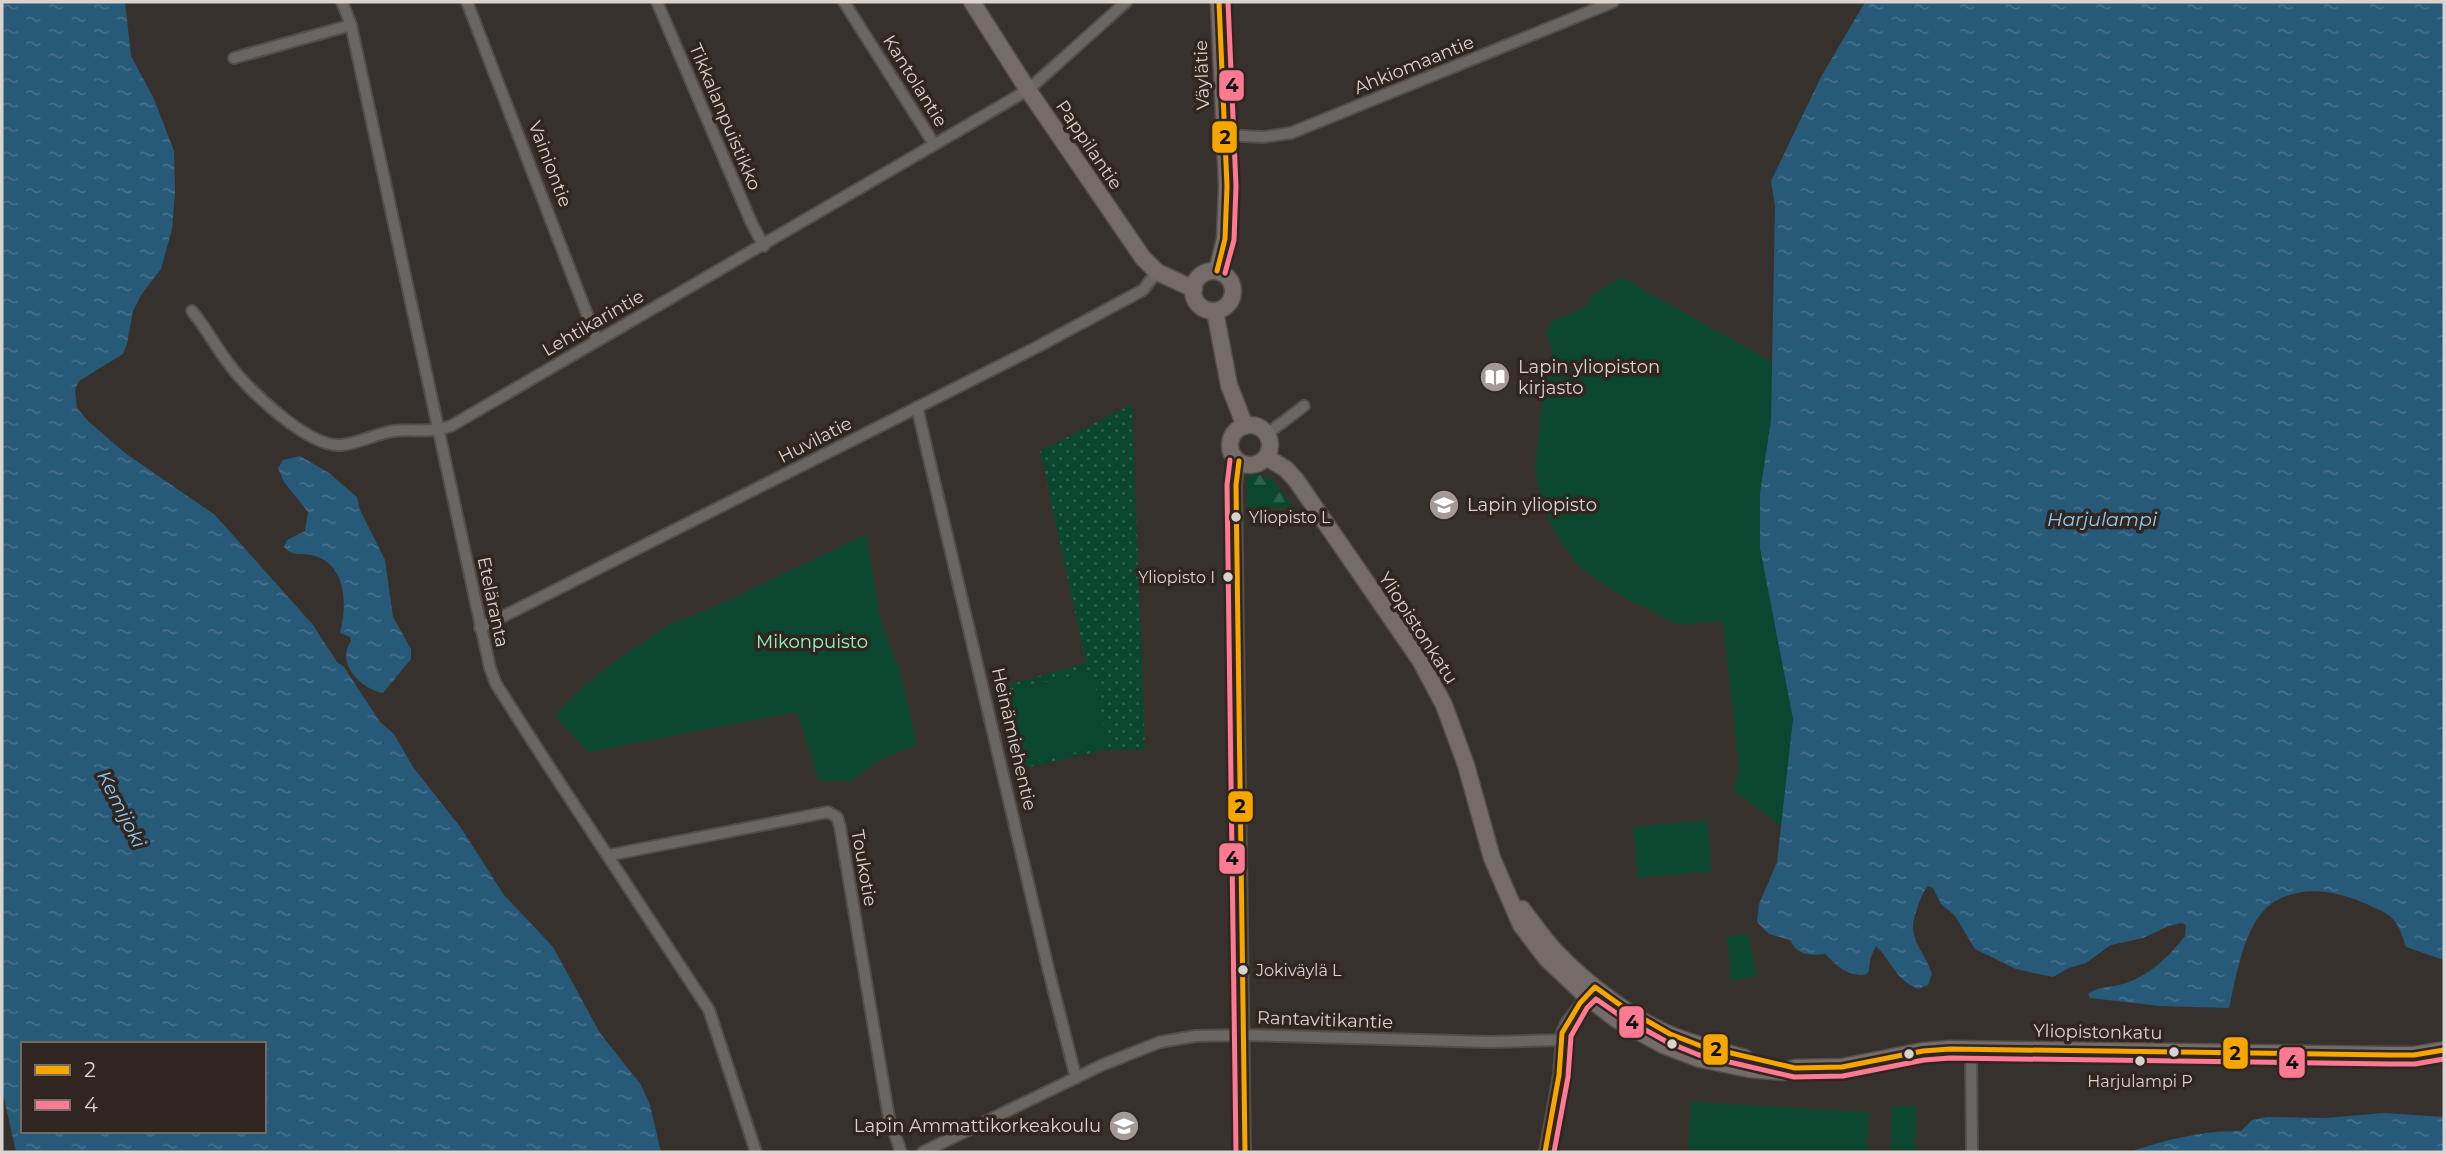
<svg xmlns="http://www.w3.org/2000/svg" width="2446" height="1154" font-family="Montserrat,sans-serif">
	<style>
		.grass { fill: url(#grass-dots) }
		.forest { fill: url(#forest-firs) }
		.park { fill: #0a4630 }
		.water { fill: url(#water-ripples); fill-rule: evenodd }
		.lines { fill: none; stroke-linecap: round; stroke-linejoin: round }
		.street-casing { stroke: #534e4b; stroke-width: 14 }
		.secondary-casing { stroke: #534e4b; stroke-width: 19 }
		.street { stroke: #6a6663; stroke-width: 10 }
		.secondary { stroke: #756c6a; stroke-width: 16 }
		.bus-1-casing { stroke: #31261f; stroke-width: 10 }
		.bus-2-casing { stroke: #31261f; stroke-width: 10 }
		.bus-1 { stroke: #f7a600; stroke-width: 5 }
		.bus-2 { stroke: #fe7a93; stroke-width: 5 }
		.bus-dot { fill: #dad3ce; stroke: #31261f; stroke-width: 2.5 }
		.labels { text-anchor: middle; stroke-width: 7; stroke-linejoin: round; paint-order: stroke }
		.bus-label { font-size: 16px; fill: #dad3ce; stroke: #31261f; text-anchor: start }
		.street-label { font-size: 18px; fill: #dad3ce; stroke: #31261f }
		.poi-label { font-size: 18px; fill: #dad3ce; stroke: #31261f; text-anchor: start }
		.park-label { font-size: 18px; fill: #94f4c7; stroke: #31261f }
		.water-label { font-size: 19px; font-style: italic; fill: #8ccbf7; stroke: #31261f }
		.line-badge { stroke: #31261f; stroke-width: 2.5 }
		.pale-badge-label { font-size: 19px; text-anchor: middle; font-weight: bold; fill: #111 }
	</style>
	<defs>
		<pattern id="grass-dots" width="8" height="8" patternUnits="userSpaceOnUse" patternTransform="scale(1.75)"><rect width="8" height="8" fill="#0a4630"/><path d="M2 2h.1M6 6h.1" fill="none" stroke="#2d604d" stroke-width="1.8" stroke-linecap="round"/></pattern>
		<pattern id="forest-firs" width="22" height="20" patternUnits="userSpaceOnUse" patternTransform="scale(1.75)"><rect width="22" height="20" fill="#0a4630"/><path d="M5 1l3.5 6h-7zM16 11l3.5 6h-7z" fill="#2d604d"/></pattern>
		<pattern id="water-ripples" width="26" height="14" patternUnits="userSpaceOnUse" patternTransform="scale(1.75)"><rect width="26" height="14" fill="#275979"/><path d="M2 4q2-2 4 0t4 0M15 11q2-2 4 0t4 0" fill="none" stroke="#46708b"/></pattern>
	</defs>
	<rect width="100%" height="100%" fill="#37312d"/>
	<path class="grass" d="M1132,404L1145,750H1105L1015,770L997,688L1086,663L1040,451Z"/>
	<path class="forest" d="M1251,473L1271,478L1293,507L1247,508V480Z"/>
	<g class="park">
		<path d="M1621,277L1772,362L1771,420L1760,493V548L1793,719L1781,826L1733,790L1739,769L1723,621L1677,625L1649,609L1626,599L1579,567L1556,533L1542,508L1535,467L1543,396L1552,350L1546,334L1551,322L1588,305L1592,295Z"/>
		<path d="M866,534L881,622L899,668L917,745L879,760L851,781H819L797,712L588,752L555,716L584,685L627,653L669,625L719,605Z"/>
		<path d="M1092,671L1108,745L1024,764L1007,691Z"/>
		<path d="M1707,820L1712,871L1638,878L1633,827Z"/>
		<path d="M1748,934L1757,976L1731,981L1727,936Z"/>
		<path d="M1691,1102L1869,1112L1867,1152H1688Z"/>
		<path d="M1892,1106H1916L1915,1151H1891Z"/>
	</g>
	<g class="water">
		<path d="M2,2H125L131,56L154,99L174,151L175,192L172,229L161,269L141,295L133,311L127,344L123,354L79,381L75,390L77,408L88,421L125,453L215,515L313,625L337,662L344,667L380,722L394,734L413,767L461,828L504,895L553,947L600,1033L641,1085L650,1105L661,1152H16L2,1089ZM23,1044H264V1131H23Z"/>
		<path d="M1865,2H2444V960L2406,947C2402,936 2399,922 2388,915C2383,911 2375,908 2369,905C2338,891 2301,883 2271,904C2244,924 2236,977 2229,1008L2160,1006L2090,998L2088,994C2098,986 2107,988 2119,985C2147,978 2168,958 2185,936L2186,925L2181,923L2169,926L2143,938L2111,945L2086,963L2069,968L2053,977L2016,969L1975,949L1955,916L1941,904L1933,888L1928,886C1922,893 1919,903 1916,912C1906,940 1924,949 1932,974L1928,985L1918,989C1895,979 1892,962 1876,946L1870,959L1869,971L1865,975C1843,974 1840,968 1825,954C1810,956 1797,955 1790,940L1769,934L1757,922L1759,904L1777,862L1793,719L1760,548V493L1771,420L1775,206L1771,181L1821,77Z"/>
		<path d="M300,456L329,473L357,497L360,510L385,560L393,617L411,649V659L383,693C362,689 335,664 351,641L350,637L340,633C347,606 347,566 315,556C303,552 294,558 284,547L287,540L305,531L308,512L284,482L278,468L283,460Z"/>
		<path d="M2384,1113L2444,1117V1152H2129C2165,1140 2203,1130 2241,1131L2252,1120L2267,1117L2326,1118Z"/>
	</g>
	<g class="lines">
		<g class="street-casing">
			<g id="street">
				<path d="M342,2L351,25L490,668L496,684L546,762L709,1010L756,1152"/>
				<path d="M467,2L597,340"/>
				<path d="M657,2L752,224L764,246"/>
				<path d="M844,2L934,144"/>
				<path d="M234,58L351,25"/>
				<path d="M1224,135L1263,137L1291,133L1613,2"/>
				<path d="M192,311C207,329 215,346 229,364C247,389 308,447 340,445C358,444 375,434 393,431C413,429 432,433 451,426L1028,90L1126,2"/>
				<path d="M917,407L1049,972L1076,1078"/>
				<path d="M1267,434L1304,406"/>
				<path d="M1239,461L1236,485L1245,1152"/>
				<path d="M480,628L1037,347L1143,290L1157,272"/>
				<path d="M610,855L828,812L837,817L840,827L889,1118L901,1152"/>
				<path d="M1971,1051L1972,1152"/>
				<path d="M923,1152L1102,1065L1160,1042L1196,1036L1243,1035L1490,1042L1561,1040"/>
				<path d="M1545,1152L1559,1075L1562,1033L1566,1023L1589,994"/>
			</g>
		</g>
		<g class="secondary-casing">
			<g id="secondary">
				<path d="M972,2L1028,90L1143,258L1157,272L1194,289"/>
				<path d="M1217,271L1225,239L1227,186L1219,2"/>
				<circle cx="1213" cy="291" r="20"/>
				<path d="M1215,311L1229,385L1245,426"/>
				<circle cx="1250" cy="445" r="20"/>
				<path d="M1266,457L1286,469L1296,480L1420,660L1444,705L1466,765L1492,858L1521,925L1546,958L1586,996L1616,1019L1663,1045L1700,1059L1749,1069L1783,1072L1795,1068L1842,1067L1923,1051L1950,1049L2390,1055H2414L2444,1050"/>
				<path d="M1522,909C1533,923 1543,938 1555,951C1585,983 1632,1019 1673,1036C1696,1045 1720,1051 1745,1058"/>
			</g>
		</g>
		<use href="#street" class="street"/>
		<use href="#secondary" class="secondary"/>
		<g class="bus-1-casing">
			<g id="bus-1">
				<path d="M1217,271L1225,239L1227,186L1219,2"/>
				<path d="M1239,461L1236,485L1245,1152"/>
				<path d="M1545,1152L1559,1075L1562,1033L1580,1003L1595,987L1623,1007L1670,1034L1701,1046L1795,1068L1842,1067L1923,1051L1950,1049L2390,1055H2414L2444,1050"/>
			</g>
		</g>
		<g class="bus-2-casing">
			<g id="bus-2">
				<path d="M1225,273L1234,240L1236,186L1228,2"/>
				<path d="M1230,460L1227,485L1236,1152"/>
				<path d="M1554,1152L1568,1077L1571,1036L1587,1008L1596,999L1619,1015L1667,1042L1699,1055L1794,1077L1843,1076L1924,1060L1950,1058L2390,1064H2415L2444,1059"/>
			</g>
		</g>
		<use href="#bus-1" class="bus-1"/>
		<use href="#bus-2" class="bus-2"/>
	</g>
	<defs>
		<g id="library-disc" transform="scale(1.575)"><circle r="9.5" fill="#a19a96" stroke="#31261f"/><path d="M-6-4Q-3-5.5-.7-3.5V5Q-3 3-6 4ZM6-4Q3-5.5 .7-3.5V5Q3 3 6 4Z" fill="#fff"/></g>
		<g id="university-disc" transform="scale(1.575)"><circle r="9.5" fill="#a19a96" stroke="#31261f"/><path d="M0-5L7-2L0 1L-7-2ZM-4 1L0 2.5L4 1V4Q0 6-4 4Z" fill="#fff"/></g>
	</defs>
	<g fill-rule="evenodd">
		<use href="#library-disc" x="1495" y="377"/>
		<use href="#university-disc" x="1444" y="505"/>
		<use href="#university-disc" x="1124" y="1126"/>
	</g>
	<g class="bus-dot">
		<circle cx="1236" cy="517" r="6"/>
		<circle cx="1228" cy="577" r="6"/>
		<circle cx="1243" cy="970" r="6"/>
		<circle cx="1672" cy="1044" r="6"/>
		<circle cx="2174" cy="1052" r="6"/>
		<circle cx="1909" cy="1054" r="6"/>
		<circle cx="2140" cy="1061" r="6"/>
	</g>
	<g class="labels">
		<g class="bus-label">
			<text x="1249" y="523">Yliopisto L</text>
			<text x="1215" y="583" text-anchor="end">Yliopisto I</text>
			<text x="1256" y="976">Jokiväylä L</text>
			<text x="2140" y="1087" text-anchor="middle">Harjulampi P</text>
		</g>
		<g class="street-label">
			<text transform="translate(1414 65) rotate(-22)" y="6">Ahkiomaantie</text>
			<text transform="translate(1202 75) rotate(-92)" y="6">Väylätie</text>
			<text transform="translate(915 81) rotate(58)" y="6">Kantolantie</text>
			<text transform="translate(725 117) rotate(67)" y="6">Tikkalanpuistikko</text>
			<text transform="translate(1089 145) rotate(56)" y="6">Pappilantie</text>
			<text transform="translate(550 164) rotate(69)" y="6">Vainiontie</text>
			<text transform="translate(593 323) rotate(-30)" y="6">Lehtikarintie</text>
			<text transform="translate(815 440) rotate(-27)" y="6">Huvilatie</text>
			<text transform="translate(493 602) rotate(78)" y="6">Eteläranta</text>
			<text transform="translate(1418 628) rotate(57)" y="6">Yliopistonkatu</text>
			<text transform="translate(1014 739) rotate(77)" y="6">Heinämiehentie</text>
			<text transform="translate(864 868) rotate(80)" y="6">Toukotie</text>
			<text transform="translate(1325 1020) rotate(2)" y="6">Rantavitikantie</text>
			<text transform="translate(2098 1032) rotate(1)" y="6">Yliopistonkatu</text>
		</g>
		<g class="poi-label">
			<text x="1518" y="373">Lapin yliopiston<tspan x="1518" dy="21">kirjasto</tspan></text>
			<text x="1467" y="511">Lapin yliopisto</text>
			<text x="1101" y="1132" text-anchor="end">Lapin Ammattikorkeakoulu</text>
		</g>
		<g class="park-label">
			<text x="812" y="648">Mikonpuisto</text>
		</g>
		<g class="water-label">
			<text x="2102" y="526">Harjulampi</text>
			<text transform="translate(122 809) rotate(63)" y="7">Kemijoki</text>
		</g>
	</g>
	<g class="line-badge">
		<rect x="1218" y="69" width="27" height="33" rx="7" fill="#fe7a93"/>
		<rect x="1211" y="120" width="27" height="34" rx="7" fill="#f7a600"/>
		<rect x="1227" y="790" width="27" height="33" rx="7" fill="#f7a600"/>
		<rect x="1218" y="842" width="28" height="33" rx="7" fill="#fe7a93"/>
		<rect x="1618" y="1005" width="27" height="34" rx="7" fill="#fe7a93"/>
		<rect x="1702" y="1033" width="27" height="33" rx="7" fill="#f7a600"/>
		<rect x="2222" y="1036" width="27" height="34" rx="7" fill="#f7a600"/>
		<rect x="2278" y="1046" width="28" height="33" rx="7" fill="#fe7a93"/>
	</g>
	<g class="pale-badge-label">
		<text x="1232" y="92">4</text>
		<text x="1225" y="144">2</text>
		<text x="1240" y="813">2</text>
		<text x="1232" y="865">4</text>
		<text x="1632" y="1029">4</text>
		<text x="1716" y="1056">2</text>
		<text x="2235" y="1060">2</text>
		<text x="2292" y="1069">4</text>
	</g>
	<rect width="2446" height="1154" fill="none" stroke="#dad3ce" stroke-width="7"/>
	<rect x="21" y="1042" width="245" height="91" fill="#31261f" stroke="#756b65" stroke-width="2"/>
	<rect x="35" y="1065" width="35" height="10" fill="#f7a600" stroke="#756b65" stroke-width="2"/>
	<text x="84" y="1077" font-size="21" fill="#dad3ce">2</text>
	<rect x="35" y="1100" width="35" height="10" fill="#fe7a93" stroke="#756b65" stroke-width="2"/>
	<text x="84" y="1112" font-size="21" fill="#dad3ce">4</text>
</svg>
